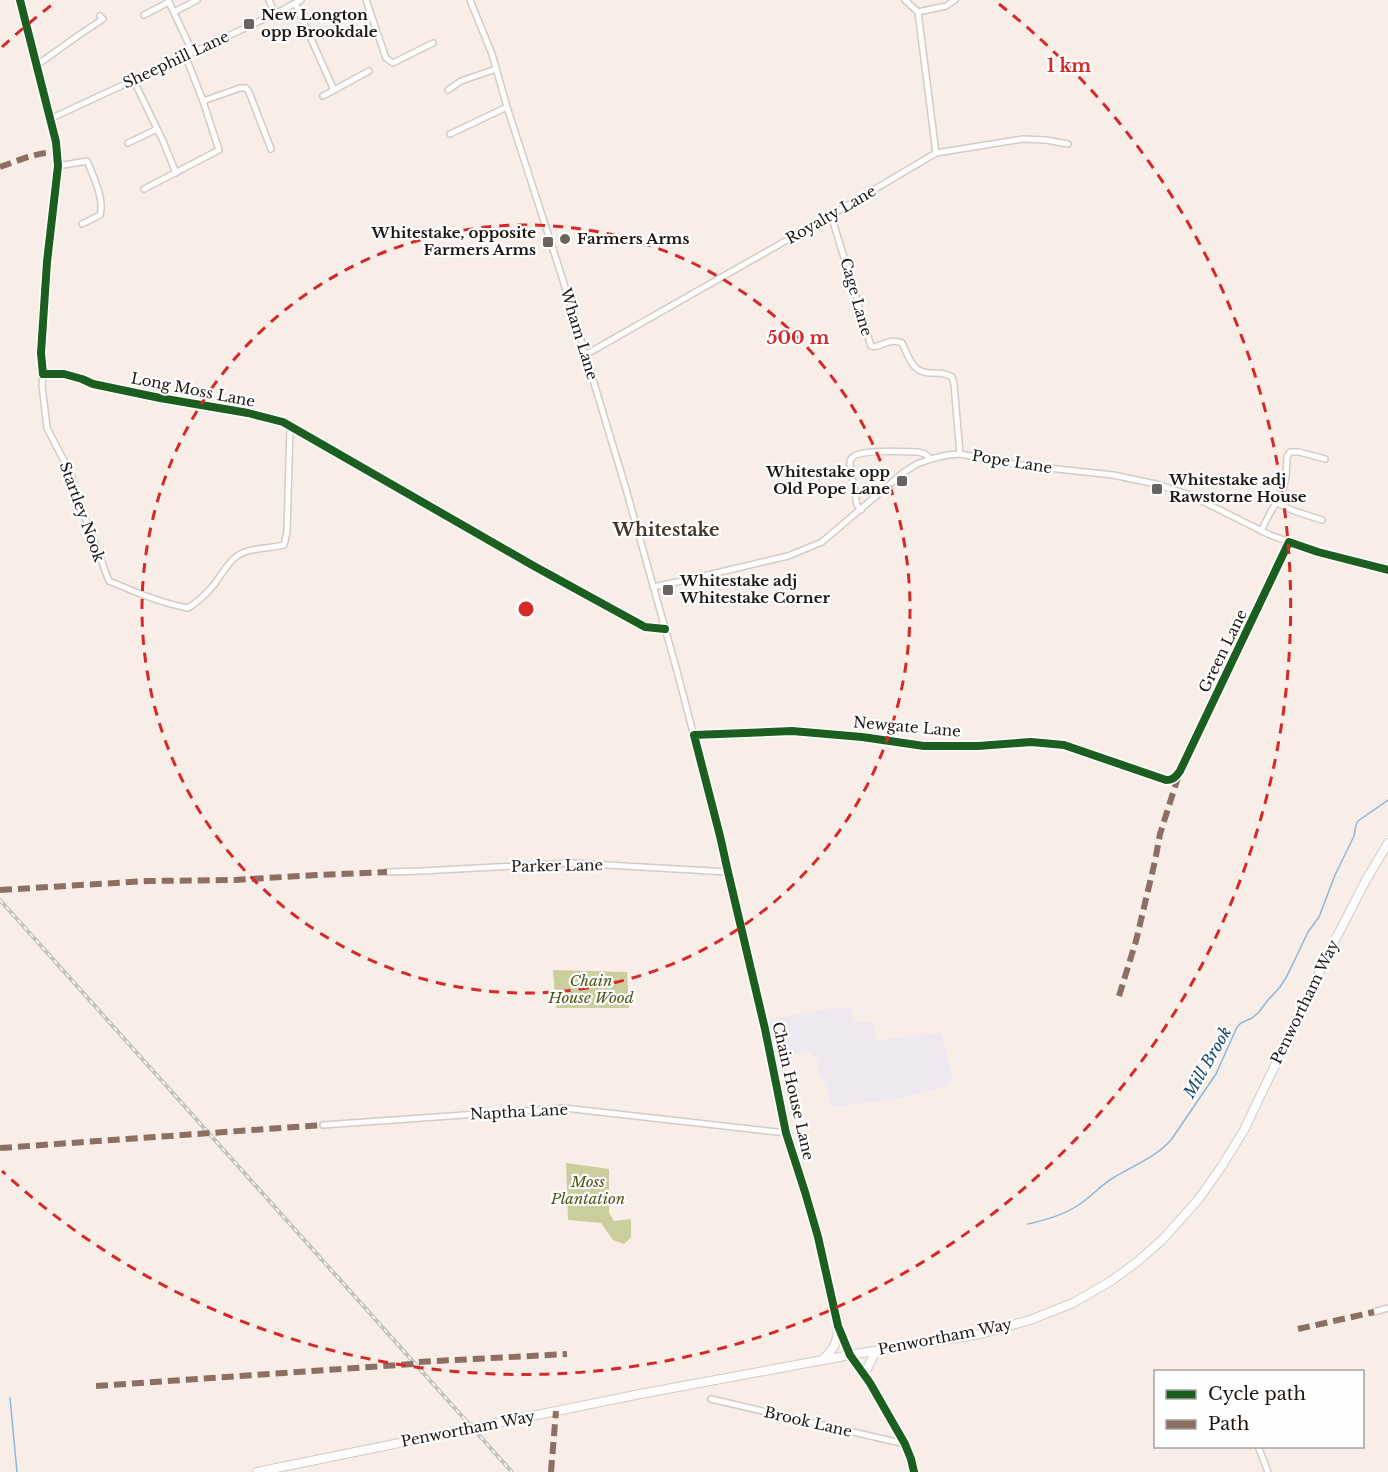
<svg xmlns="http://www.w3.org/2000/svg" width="1388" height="1472" font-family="'Libre Baskerville',serif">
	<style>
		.industrial { fill: #efe8f1 }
		.forest { fill: #cccd9d }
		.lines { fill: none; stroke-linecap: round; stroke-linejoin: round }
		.stream { stroke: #8cb7dc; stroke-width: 1.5 }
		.minor-casing { stroke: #d3cbc5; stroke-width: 8 }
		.highway-casing { stroke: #d3cbc5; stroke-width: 10 }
		.minor { stroke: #fefcfb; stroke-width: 5 }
		.highway { stroke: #fefcfb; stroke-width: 8 }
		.rail-casing { stroke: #c3c0be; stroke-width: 4 }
		.rail { stroke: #fefefe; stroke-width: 1.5; stroke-dasharray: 4.5; stroke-linecap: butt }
		.quiet { stroke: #8d6e63; stroke-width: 6; stroke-dasharray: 12 6; stroke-linecap: butt }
		.cycleway-casing { stroke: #fefefe; stroke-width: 11 }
		.cycleway { stroke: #1b5e20; stroke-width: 8 }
		.ring { fill: none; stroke: #d62828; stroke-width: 3; stroke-dasharray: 10 8 }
		.poi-dot { fill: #6a625c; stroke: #fefefe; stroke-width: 2 }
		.labels { text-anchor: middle; stroke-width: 4.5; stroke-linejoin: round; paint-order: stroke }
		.poi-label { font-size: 15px; font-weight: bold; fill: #1e1711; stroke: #fefefe; text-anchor: start }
		.street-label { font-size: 15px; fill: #1e1711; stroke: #fefefe }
		.park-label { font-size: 15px; font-style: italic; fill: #50561a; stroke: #fefefe }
		.water-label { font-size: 16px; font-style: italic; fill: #17486e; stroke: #fefefe }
		.quarter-label { font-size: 18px; font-weight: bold; fill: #463528; stroke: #fefefe }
		.centre { fill: #d62828; stroke: #fefefe; stroke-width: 3 }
		.ring-label { font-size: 18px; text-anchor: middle; font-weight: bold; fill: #d62828; stroke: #fefefe; stroke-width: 4.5; stroke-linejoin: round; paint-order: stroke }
	</style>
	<rect width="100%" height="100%" fill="#f8eee7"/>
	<path class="industrial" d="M845,1007L852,1008L853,1023L874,1021L876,1040L942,1033L952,1077L950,1083L942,1088L899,1099L834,1107L830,1105L829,1092L817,1070L819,1064L811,1051L775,1058L767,1020L819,1010Z"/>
	<g class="forest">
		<path d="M553,970L627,972L629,1008H556Z"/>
		<path d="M566,1163L609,1169V1213L614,1221L631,1219V1237L624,1244L613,1240L601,1223L568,1220Z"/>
	</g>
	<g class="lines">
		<g class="stream">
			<path d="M1028,1224C1046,1220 1066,1214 1080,1204C1092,1196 1101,1185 1113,1178C1132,1166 1155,1158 1171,1140L1216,1074L1237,1027L1241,1023L1252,1018L1259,1012L1268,1000L1280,987L1287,976L1308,932L1319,917L1335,875L1354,836L1356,825L1358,821L1388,800"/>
			<path d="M10,1398L17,1472"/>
		</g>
		<g class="minor-casing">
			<g id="minor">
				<path d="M20,0L56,142L58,166L47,262L41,353L43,374H64L82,379L93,384L160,398L248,413L283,422L532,565L645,627L665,629"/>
				<path d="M168,0L192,51"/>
				<path d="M269,0L275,14"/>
				<path d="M366,0L386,58L393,63L433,43"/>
				<path d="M470,0L492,54L507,107L562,277L626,489L677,671L720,836L728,872L765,1029L786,1133L805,1192L818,1237L838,1326L850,1355L870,1383L905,1444L911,1459L914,1472"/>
				<path d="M905,0L918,12L936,153"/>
				<path d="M295,3L334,90"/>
				<path d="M174,12L197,0"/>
				<path d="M918,12L946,6L955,0"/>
				<path d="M144,15L169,2"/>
				<path d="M37,65L79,35L103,19L100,16"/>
				<path d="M133,79L163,141L176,173"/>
				<path d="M448,90L461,81L496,69"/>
				<path d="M323,96L369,71"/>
				<path d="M203,101L240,88H246L249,92L271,149"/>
				<path d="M50,119L275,14L301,0"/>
				<path d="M450,134L507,107"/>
				<path d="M128,143L157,129"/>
				<path d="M58,166L87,161C93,175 105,200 100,215L82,224"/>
				<path d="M144,189L219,150L203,101L185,55"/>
				<path d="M831,215L871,346C882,349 886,337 902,343C910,359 912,373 932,373C940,373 945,373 952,377L954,384L960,454"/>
				<path d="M585,355L831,215L936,153L1023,139L1046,140L1068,144"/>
				<path d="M43,374L42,385L47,428L72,476L73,489L78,502L87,522L109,581C135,592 161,603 188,608C198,602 206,594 213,586C221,576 227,563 237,556C250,547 269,549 284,545L287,532L290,427"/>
				<path d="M1277,503L1294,511L1322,520"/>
				<path d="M861,510L857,505L850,464C850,462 850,460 851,459C857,448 906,452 918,452L925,454L931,459"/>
				<path d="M1261,531L1270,513L1282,494L1286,477L1287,457L1290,452H1299L1325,459"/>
				<path d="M653,587L691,579L788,556L822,542L904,472L917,464L931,459L947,455L960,454L1020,465L1113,475L1156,484L1190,495L1270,535L1318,552L1388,570"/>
				<path d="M694,735L792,731L862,737L924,746H978L1031,742L1064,745L1166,780C1173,780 1176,777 1180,771L1289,542"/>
				<path d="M387,872L421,871L572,863L728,872"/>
				<path d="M323,1125L564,1108L786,1133"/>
				<path d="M1374,1312L1388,1308"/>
				<path d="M711,1399L905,1444"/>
				<path d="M1258,1446L1268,1472"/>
			</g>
		</g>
		<g class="highway-casing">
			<g id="highway">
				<path d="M822,1360C835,1348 837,1344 838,1326"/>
				<path d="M864,1375L874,1355L878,1350"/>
				<path d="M257,1472L640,1394L850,1355L980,1334L1030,1320L1073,1303L1111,1281L1137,1262L1162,1240L1198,1200L1222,1166L1244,1130L1333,944L1365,882L1388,843"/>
			</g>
		</g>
		<use href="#minor" class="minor"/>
		<use href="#highway" class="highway"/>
		<g class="rail-casing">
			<path id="rail" d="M0,900L512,1472"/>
		</g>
		<use href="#rail" class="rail"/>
		<g class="quiet">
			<path d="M0,167C18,161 38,151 57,153"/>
			<path d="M0,890L147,881L235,880L316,875L387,872"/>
			<path d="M1119,996L1136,941L1155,861L1160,834L1179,774"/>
			<path d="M0,1148L323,1125"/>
			<path d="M1298,1329L1374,1312"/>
			<path d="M96,1386L413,1364L418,1362L567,1354"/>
			<path d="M551,1472L556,1411"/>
		</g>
		<g class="cycleway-casing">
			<g id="cycleway">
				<path d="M20,0L56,142L58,166L47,262L41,353L43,374H64L82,379L93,384L160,398L248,413L283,422L532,565L645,627L665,629"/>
				<path d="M914,1472L911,1459L905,1444L870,1383L850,1355L838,1326L818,1237L805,1192L786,1133L765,1029L728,872L720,836L694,735L792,731L862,737L924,746H978L1031,742L1064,745L1166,780C1173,780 1176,777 1180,771L1289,542L1318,552L1388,570"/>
			</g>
		</g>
		<use href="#cycleway" class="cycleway"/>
	</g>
	<g class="ring">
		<circle cx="526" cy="609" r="384"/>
		<path d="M2 47A768 768 0 0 1 53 4M999 4A768 768 0 1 1 2 1171"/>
	</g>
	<g class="poi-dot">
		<rect x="243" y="18" width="12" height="12" rx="3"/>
		<circle cx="565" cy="239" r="6"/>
		<rect x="542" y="236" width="12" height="12" rx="3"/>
		<rect x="896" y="475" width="12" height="12" rx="3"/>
		<rect x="1151" y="483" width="12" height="12" rx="3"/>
		<rect x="662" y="584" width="12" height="12" rx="3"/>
	</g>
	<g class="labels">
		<g class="poi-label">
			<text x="261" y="20">New Longton<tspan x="261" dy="17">opp Brookdale</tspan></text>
			<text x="536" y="238" text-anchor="end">Whitestake, opposite<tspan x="536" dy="17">Farmers Arms</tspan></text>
			<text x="577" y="244">Farmers Arms</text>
			<text x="890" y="477" text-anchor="end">Whitestake opp<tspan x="890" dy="17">Old Pope Lane</tspan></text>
			<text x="1169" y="485">Whitestake adj<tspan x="1169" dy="17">Rawstorne House</tspan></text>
			<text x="680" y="586">Whitestake adj<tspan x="680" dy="17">Whitestake Corner</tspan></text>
		</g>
		<g class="street-label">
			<text transform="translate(176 60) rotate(-25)" y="5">Sheephill Lane</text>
			<text transform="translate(831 215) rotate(-30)" y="5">Royalty Lane</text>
			<text transform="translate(856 297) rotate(74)" y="5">Cage Lane</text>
			<text transform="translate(579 334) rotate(73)" y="5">Wham Lane</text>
			<text transform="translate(193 390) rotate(11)" y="5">Long Moss Lane</text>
			<text transform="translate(1012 462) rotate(9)" y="5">Pope Lane</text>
			<text transform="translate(82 512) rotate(70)" y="5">Startley Nook</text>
			<text transform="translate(1223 651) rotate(-64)" y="5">Green Lane</text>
			<text transform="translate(907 727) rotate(5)" y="5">Newgate Lane</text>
			<text transform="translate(557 866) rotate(-1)" y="5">Parker Lane</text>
			<text transform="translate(1305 1002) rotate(-64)" y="5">Penwortham Way</text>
			<text transform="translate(793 1091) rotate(77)" y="5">Chain House Lane</text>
			<text transform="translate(519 1112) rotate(-3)" y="5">Naptha Lane</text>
			<text transform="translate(945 1337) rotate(-11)" y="5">Penwortham Way</text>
			<text transform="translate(808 1422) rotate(13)" y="5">Brook Lane</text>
			<text transform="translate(468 1429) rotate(-11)" y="5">Penwortham Way</text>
		</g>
		<g class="park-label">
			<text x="591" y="986">Chain<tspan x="591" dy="17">House Wood</tspan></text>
			<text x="588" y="1187">Moss<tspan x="588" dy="17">Plantation</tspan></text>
		</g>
		<g class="water-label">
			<text transform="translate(1207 1062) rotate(-60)" y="6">Mill Brook</text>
		</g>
		<g class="quarter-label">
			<text x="666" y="536">Whitestake</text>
		</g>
	</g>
	<circle cx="526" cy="609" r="9" class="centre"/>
	<g class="ring-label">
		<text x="1069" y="72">1 km</text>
		<text x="798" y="344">500 m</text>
	</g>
	<rect x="1154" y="1370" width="210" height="78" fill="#fefefe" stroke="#a4a29f" stroke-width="1.5"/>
	<rect x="1166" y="1390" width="30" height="9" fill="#1b5e20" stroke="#a4a29f" stroke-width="1.5"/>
	<text x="1208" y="1400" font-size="18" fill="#1e1711">Cycle path</text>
	<rect x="1166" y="1420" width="30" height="9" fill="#8d6e63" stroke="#a4a29f" stroke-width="1.5"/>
	<text x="1208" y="1430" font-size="18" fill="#1e1711">Path</text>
</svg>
